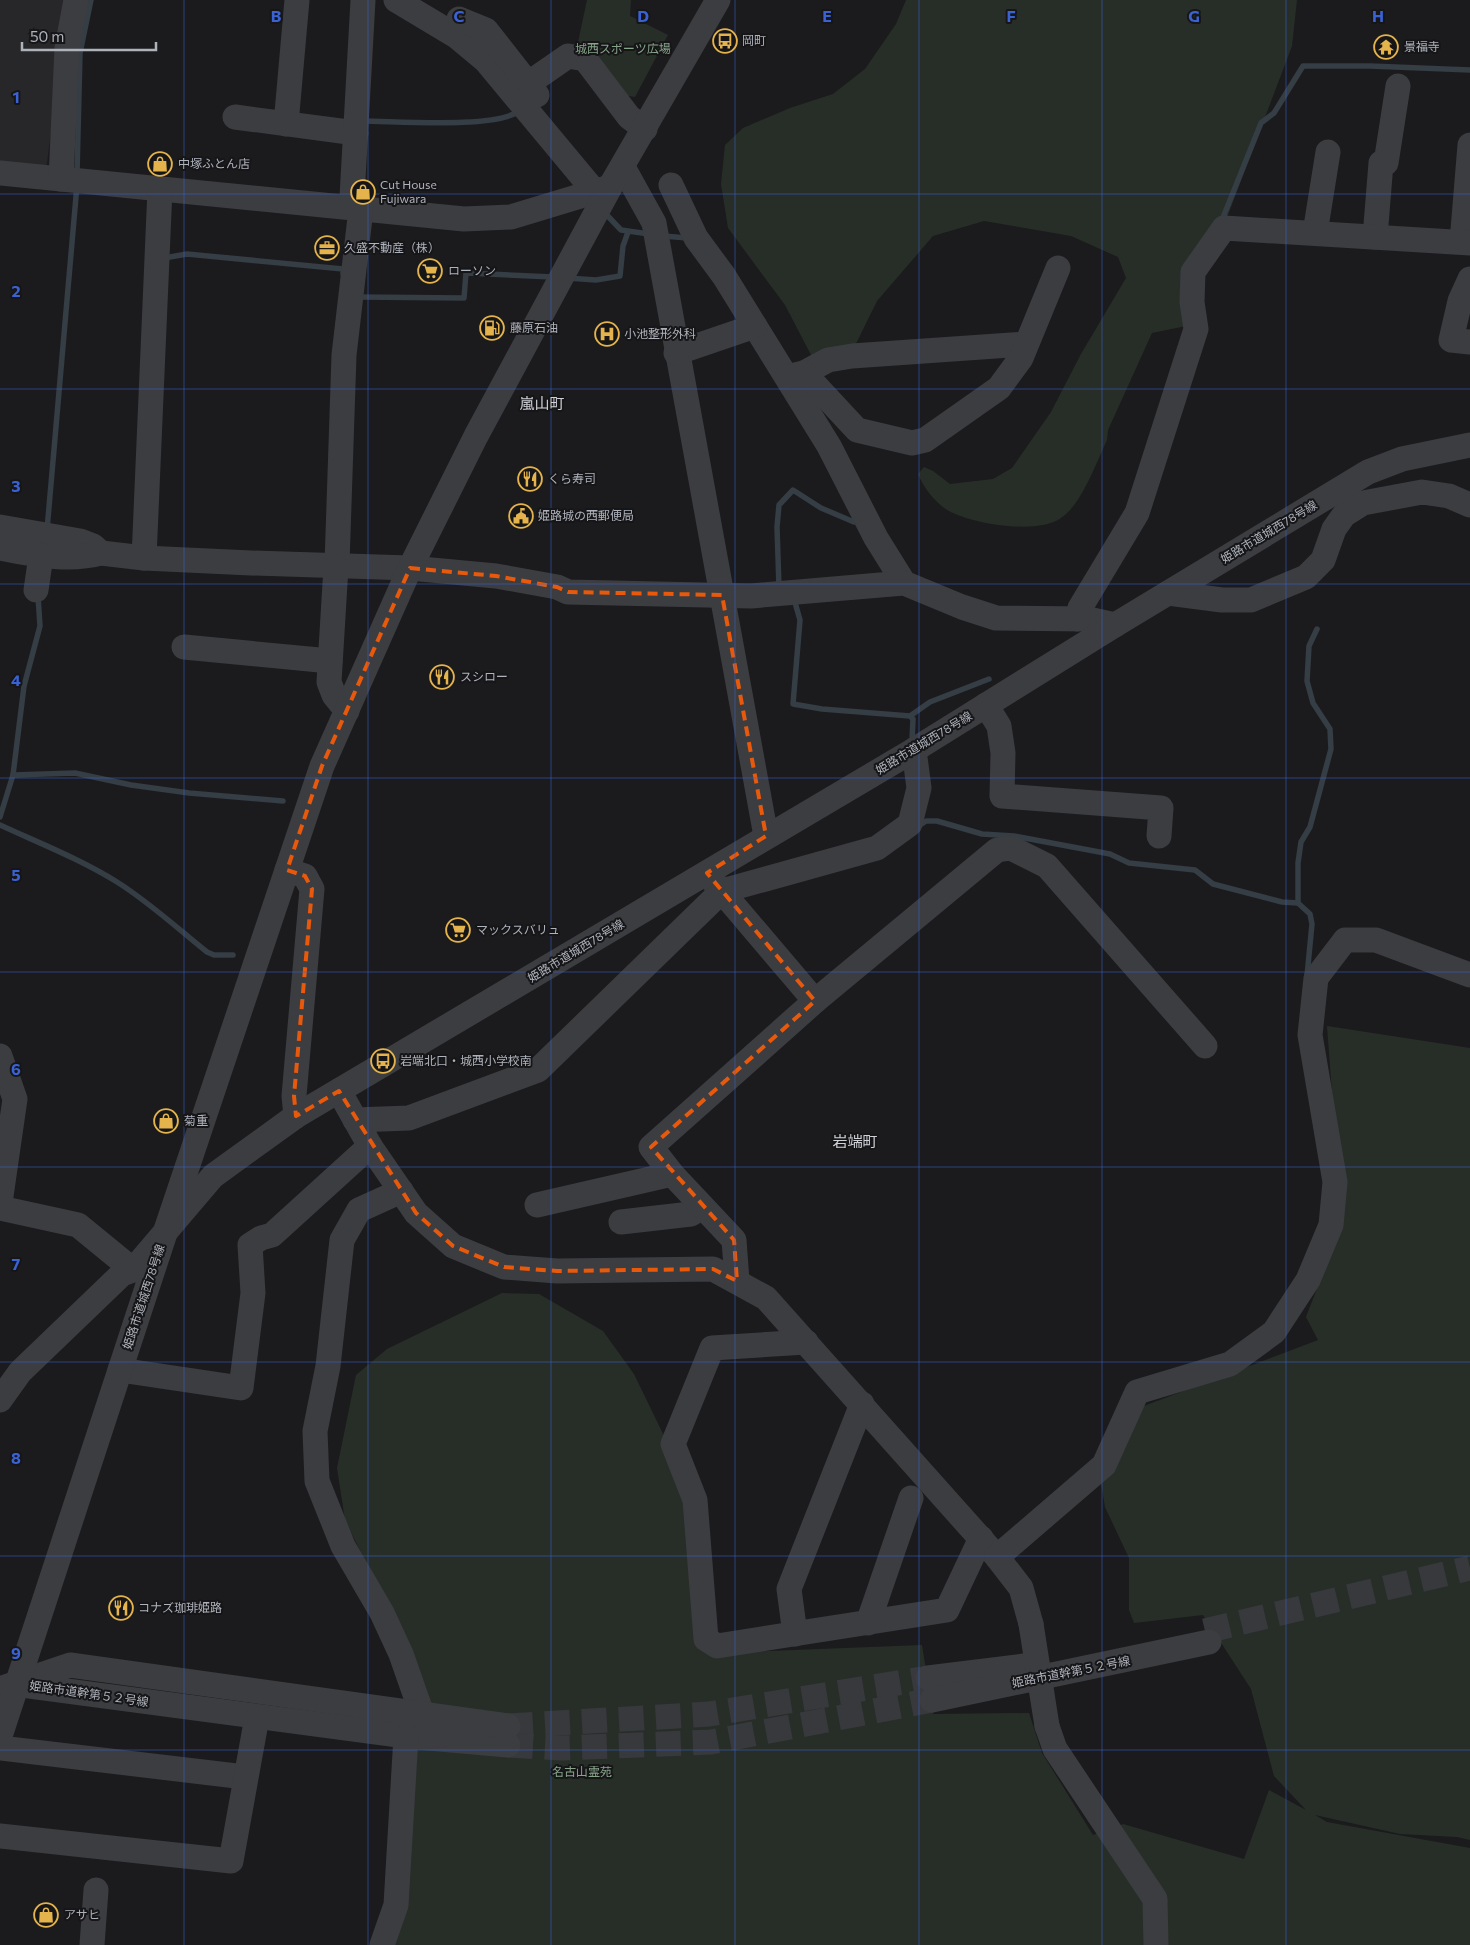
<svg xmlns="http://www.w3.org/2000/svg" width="1470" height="1945" font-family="Commissioner,'Noto Sans JP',sans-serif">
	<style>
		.built { fill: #27272a }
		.green { fill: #272e28 }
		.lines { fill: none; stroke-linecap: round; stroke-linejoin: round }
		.stream { stroke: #353d45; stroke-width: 5.5 }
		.minor-tunnel { stroke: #38393d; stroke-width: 25; stroke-dasharray: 25 12; stroke-linecap: butt }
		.minor { stroke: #3c3d41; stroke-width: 25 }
		.minor-bridge { stroke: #3c3d41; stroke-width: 25 }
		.marked { fill: none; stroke: #e8590c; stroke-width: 4; stroke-dasharray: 10 6; stroke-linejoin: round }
		.grid { fill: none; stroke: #3a62d2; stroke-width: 1; stroke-opacity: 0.55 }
		.labels { text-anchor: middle; stroke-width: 4; stroke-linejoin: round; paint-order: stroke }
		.poi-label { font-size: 12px; fill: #aeb2bb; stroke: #161618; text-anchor: start }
		.park-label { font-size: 12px; fill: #87a489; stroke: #161618 }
		.street-label { font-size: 12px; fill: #aeb2bb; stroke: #161618 }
		.quarter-label { font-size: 15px; fill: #cfd1d7; stroke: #161618 }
		.grid-label { font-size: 16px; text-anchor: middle; font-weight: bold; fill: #3a62d2; stroke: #161618; stroke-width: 4; stroke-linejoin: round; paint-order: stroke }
	</style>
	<rect width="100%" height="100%" fill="#1b1b1d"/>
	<path class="built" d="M0,0H69L46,170L0,164Z"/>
	<g class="green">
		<path d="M587,0H631L630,16L668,35L635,97L617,94L578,42Z"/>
		<path d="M906,0H1297L1292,46L1186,326L1152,333L1108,430L1107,440C1096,463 1082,504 1061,518C1037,535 973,524 949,511C935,503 924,488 918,474L924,467L933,471L950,484L993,479L1012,468L1051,412L1081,354L1126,278L1118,257L1071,236L984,221L933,236L877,301L845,366L821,374L785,305L728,228L721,184L725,145L743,128L790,108L833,94L865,69L896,24Z"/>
		<path d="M1327,1026L1470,1048V1840L1457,1837L1400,1834L1315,1815L1327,1822L1470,1848V1945H394L409,1649L345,1520L337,1468L356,1375L387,1349L502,1293L539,1294L603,1331L634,1374L665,1438L686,1502L715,1653L922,1645L933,1714L1029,1713L1042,1753L1093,1835L1123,1824L1244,1859L1269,1790L1306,1810L1274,1776L1251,1689L1203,1615L1134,1623L1129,1610V1558L1105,1507L1099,1472L1128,1412L1318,1340L1306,1317L1342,1224Z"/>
	</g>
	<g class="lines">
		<g class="stream">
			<path d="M363,121C396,121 495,129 519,111"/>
			<path d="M77,174L80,53L91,0"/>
			<path d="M604,212L621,230L649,234"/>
			<path d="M1222,220L1261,123L1274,113L1303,66H1370L1470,70"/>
			<path d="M663,236L688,238"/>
			<path d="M164,258L187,254L343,269V274"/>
			<path d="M567,278L596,280L620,276L623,246L628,232"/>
			<path d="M358,297L464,298L466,273L553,277"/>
			<path d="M47,530L77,185"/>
			<path d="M779,588L777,527L779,505L793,490L821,508L854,522"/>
			<path d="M794,599L800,620L793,704L822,709L910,716L913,719L912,740"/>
			<path d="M910,716L930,702L989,679"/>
			<path d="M13,775L75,773L131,785L189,793L283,801"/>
			<path d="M0,817L13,775L24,686L40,626L38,596"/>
			<path d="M0,825C39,843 80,859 117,882C149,902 177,928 207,952L214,955H233"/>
			<path d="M917,827L926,821H937L982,834L1014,836L1110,854L1129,863L1195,870L1213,884L1282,902L1298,903L1310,914L1312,924L1307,976"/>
			<path d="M1298,903V863L1301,842L1310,827L1331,749L1330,729L1313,703L1307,681L1309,646L1317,629"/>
		</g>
		<g class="minor-tunnel">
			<path d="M1205,1631L1470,1568"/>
			<path d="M508,1726L709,1714L928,1678"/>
			<path d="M508,1745L561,1748L711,1742L932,1700"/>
		</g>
		<g class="minor">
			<path d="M396,0L456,36L486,61L595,192"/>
			<path d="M459,19L486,30L537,95"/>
			<path d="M529,83L568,56L585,59L629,117L645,129"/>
			<path d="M235,117L356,133"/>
			<path d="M286,124L297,0"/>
			<path d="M623,167L654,223L766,836"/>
			<path d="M0,173L464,219L511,217L610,187"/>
			<path d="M61,179L67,48L76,0"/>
			<path d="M671,185L696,238L724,276L829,446L876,538L904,583"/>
			<path d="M1315,233L1328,152"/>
			<path d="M1375,237L1381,163H1386L1398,86"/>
			<path d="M1462,242L1470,145"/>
			<path d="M1470,279L1460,301L1451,340L1470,342"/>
			<path d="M676,353L755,326"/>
			<path d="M804,373L828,360L852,356L1026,344"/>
			<path d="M787,377L804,373L857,430L912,443L925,440L999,388L1021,358L1058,268"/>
			<path d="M0,527L80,541L93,546L101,553L144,558L251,563L410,568L496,576L557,587L568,592L751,596L904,583L962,607L996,618L1088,619L1115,625"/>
			<path d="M0,548C33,554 68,562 101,553"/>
			<path d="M144,558L160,189"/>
			<path d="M337,564L344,355L361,209L352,197L363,0"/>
			<path d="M336,567L329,682L334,695L347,711"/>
			<path d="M36,590L41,556"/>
			<path d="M1168,593L1222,600H1251L1306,577L1323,560L1334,529L1344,515L1363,503L1422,492L1449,496L1470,505"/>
			<path d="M1077,619L1080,608L1137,513L1196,329L1192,302L1193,272L1224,228L1470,243"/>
			<path d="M184,647L330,661"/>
			<path d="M986,705L999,726L1003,753L1002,796L1161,808L1159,836"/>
			<path d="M287,870L305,876L312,889L294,1096L296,1116"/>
			<path d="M713,881L815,1001"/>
			<path d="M0,1056L15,1099L0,1203"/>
			<path d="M339,1091L370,1146L416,1213L453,1246L504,1267L557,1271L713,1269L766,1298L997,1557L1021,1588L1031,1624"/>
			<path d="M355,1120L409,1118L538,1070L722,891L877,848L910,824L919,788L914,750"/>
			<path d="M401,1191L359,1210L342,1240L328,1366L315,1431L317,1481L343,1546L382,1613L401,1654L422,1714"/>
			<path d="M537,1205L672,1174"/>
			<path d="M0,1208L78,1225L133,1270"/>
			<path d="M621,1222L691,1214L702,1207"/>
			<path d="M737,1281L734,1240L672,1174L651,1147L815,1001L997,850L1011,848L1047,866L1205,1046"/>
			<path d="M806,1342L712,1348L673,1444L695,1500L706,1639L717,1646L947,1610L981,1538"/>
			<path d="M120,1370L241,1388L253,1293L250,1245L261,1238L272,1235L370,1146"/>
			<path d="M0,1400L20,1372L122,1274L133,1270L213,1176L296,1116L914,750L1115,625L1368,472L1402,459L1470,445"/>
			<path d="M997,1557L1104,1465L1137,1392L1230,1364L1274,1332L1308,1280L1331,1225L1335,1182L1310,1035L1316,978L1345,940H1376L1470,975"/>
			<path d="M868,1623L911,1498"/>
			<path d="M795,1634L789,1589L862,1404"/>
			<path d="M928,1678L1024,1666"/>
			<path d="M22,1685L406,1736L508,1745"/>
			<path d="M5,1687L70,1665L508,1726"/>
			<path d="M932,1700L1209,1642"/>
			<path d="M1047,1726L1055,1749L1155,1899L1156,1945"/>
			<path d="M0,1736L165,1233L322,766L410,568L476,436L610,187L718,0"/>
			<path d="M0,1748L245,1777"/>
			<path d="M0,1836L231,1861L257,1717"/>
			<path d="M92,1945L96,1890"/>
			<path d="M382,1945L396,1905L406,1736"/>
		</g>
		<path class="minor-bridge" d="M1031,1624L1047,1726"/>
	</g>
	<path class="marked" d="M410,568L496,576L557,587L568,592L722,595L766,836L707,873L815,1001L651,1147L734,1240L737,1281L713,1269L557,1271L504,1267L453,1246L416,1213L339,1091L296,1116L294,1096L312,889L305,876L287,870L322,766Z"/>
	<path class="grid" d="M184,0V1945M368,0V1945M551,0V1945M735,0V1945M919,0V1945M1102,0V1945M1286,0V1945M0,194H1470M0,389H1470M0,584H1470M0,778H1470M0,972H1470M0,1167H1470M0,1362H1470M0,1556H1470M0,1750H1470"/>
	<defs>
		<g id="bus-ring" transform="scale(1.25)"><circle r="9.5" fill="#161618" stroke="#e4b34b" stroke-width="1.5"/><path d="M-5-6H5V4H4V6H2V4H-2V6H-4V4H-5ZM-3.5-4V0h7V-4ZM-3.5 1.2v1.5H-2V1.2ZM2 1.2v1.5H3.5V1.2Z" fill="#e4b34b"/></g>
		<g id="temple-ring" transform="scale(1.25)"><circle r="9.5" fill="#161618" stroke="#e4b34b" stroke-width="1.5"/><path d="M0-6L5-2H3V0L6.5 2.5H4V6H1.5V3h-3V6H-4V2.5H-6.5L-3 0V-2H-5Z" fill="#e4b34b"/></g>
		<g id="shop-ring" transform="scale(1.25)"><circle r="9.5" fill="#161618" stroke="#e4b34b" stroke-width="1.5"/><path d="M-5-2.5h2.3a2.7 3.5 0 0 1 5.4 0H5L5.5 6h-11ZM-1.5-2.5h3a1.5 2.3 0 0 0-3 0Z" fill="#e4b34b"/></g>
		<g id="office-ring" transform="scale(1.25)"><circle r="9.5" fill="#161618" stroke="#e4b34b" stroke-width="1.5"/><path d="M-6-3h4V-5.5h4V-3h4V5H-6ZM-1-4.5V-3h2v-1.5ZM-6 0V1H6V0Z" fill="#e4b34b"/></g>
		<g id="supermarket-ring" transform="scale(1.25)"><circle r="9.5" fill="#161618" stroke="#e4b34b" stroke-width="1.5"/><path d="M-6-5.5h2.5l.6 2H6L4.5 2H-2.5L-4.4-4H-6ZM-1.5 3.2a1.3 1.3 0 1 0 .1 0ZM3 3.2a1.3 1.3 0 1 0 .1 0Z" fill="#e4b34b"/></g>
		<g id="fuel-ring" transform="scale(1.25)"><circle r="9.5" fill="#161618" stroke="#e4b34b" stroke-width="1.5"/><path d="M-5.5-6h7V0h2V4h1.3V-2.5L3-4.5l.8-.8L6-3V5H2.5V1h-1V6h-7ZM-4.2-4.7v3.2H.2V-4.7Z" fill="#e4b34b"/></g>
		<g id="hospital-ring" transform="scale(1.25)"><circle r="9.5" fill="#161618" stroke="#e4b34b" stroke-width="1.5"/><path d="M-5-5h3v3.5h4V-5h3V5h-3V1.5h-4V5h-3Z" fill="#e4b34b"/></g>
		<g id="restaurant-ring" transform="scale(1.25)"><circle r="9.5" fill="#161618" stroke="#e4b34b" stroke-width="1.5"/><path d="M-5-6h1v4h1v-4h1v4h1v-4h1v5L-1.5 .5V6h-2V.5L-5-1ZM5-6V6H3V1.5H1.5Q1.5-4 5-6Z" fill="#e4b34b"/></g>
		<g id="civic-ring" transform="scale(1.25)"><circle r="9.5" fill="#161618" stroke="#e4b34b" stroke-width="1.5"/><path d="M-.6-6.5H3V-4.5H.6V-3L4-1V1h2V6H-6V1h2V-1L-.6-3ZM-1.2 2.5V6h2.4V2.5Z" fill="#e4b34b"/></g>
	</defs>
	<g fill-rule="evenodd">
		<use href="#bus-ring" x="725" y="41"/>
		<use href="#temple-ring" x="1386" y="47"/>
		<use href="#shop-ring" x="160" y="164"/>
		<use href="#shop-ring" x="363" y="192"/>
		<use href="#office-ring" x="327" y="248"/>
		<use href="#supermarket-ring" x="430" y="271"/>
		<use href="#fuel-ring" x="492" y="328"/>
		<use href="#hospital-ring" x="607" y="334"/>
		<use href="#restaurant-ring" x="530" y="479"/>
		<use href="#civic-ring" x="521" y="516"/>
		<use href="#restaurant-ring" x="442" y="677"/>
		<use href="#supermarket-ring" x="458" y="930"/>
		<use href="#bus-ring" x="383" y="1061"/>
		<use href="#shop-ring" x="166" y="1121"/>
		<use href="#restaurant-ring" x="121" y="1608"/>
		<use href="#shop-ring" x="46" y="1915"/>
	</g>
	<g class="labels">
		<g class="poi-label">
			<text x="742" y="45">岡町</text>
			<text x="1404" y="51">景福寺</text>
			<text x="178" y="168">中塚ふとん店</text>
			<text x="380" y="189">Cut House<tspan x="380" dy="14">Fujiwara</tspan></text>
			<text x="344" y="252">久盛不動産（株）</text>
			<text x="448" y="275">ローソン</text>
			<text x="510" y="332">藤原石油</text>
			<text x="624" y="338">小池整形外科</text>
			<text x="548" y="483">くら寿司</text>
			<text x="538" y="520">姫路城の西郵便局</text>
			<text x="460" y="681">スシロー</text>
			<text x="476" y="934">マックスバリュ</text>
			<text x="400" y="1065">岩端北口・城西小学校南</text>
			<text x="184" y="1125">菊重</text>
			<text x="138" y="1612">コナズ珈琲姫路</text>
			<text x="64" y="1919">アサヒ</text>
		</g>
		<g class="park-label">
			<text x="623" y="53">城西スポーツ広場</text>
			<text x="582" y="1776">名古山霊苑</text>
		</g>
		<g class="street-label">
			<text transform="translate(1269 532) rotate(-31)" y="4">姫路市道城西78号線</text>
			<text transform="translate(924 743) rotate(-31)" y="4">姫路市道城西78号線</text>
			<text transform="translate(576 951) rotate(-31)" y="4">姫路市道城西78号線</text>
			<text transform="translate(144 1297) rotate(-72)" y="4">姫路市道城西78号線</text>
			<text transform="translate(1071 1672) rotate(-11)" y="4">姫路市道幹第５２号線</text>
			<text transform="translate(89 1694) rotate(8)" y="4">姫路市道幹第５２号線</text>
		</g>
		<g class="quarter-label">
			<text x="542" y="409">嵐山町</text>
			<text x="855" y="1147">岩端町</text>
		</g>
	</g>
	<g class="grid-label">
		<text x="276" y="22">B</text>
		<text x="459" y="22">C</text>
		<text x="643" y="22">D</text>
		<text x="827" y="22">E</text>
		<text x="1011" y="22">F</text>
		<text x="1194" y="22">G</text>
		<text x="1378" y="22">H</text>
		<text x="16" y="103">1</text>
		<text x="16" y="297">2</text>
		<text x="16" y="492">3</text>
		<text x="16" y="686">4</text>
		<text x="16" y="881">5</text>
		<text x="16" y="1075">6</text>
		<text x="16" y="1270">7</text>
		<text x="16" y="1464">8</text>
		<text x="16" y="1659">9</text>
	</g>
	<path d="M22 42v8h134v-8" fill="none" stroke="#aeb2bb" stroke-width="2.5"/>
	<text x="30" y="42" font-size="15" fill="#aeb2bb" stroke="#161618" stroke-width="4" paint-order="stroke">50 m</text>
</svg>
